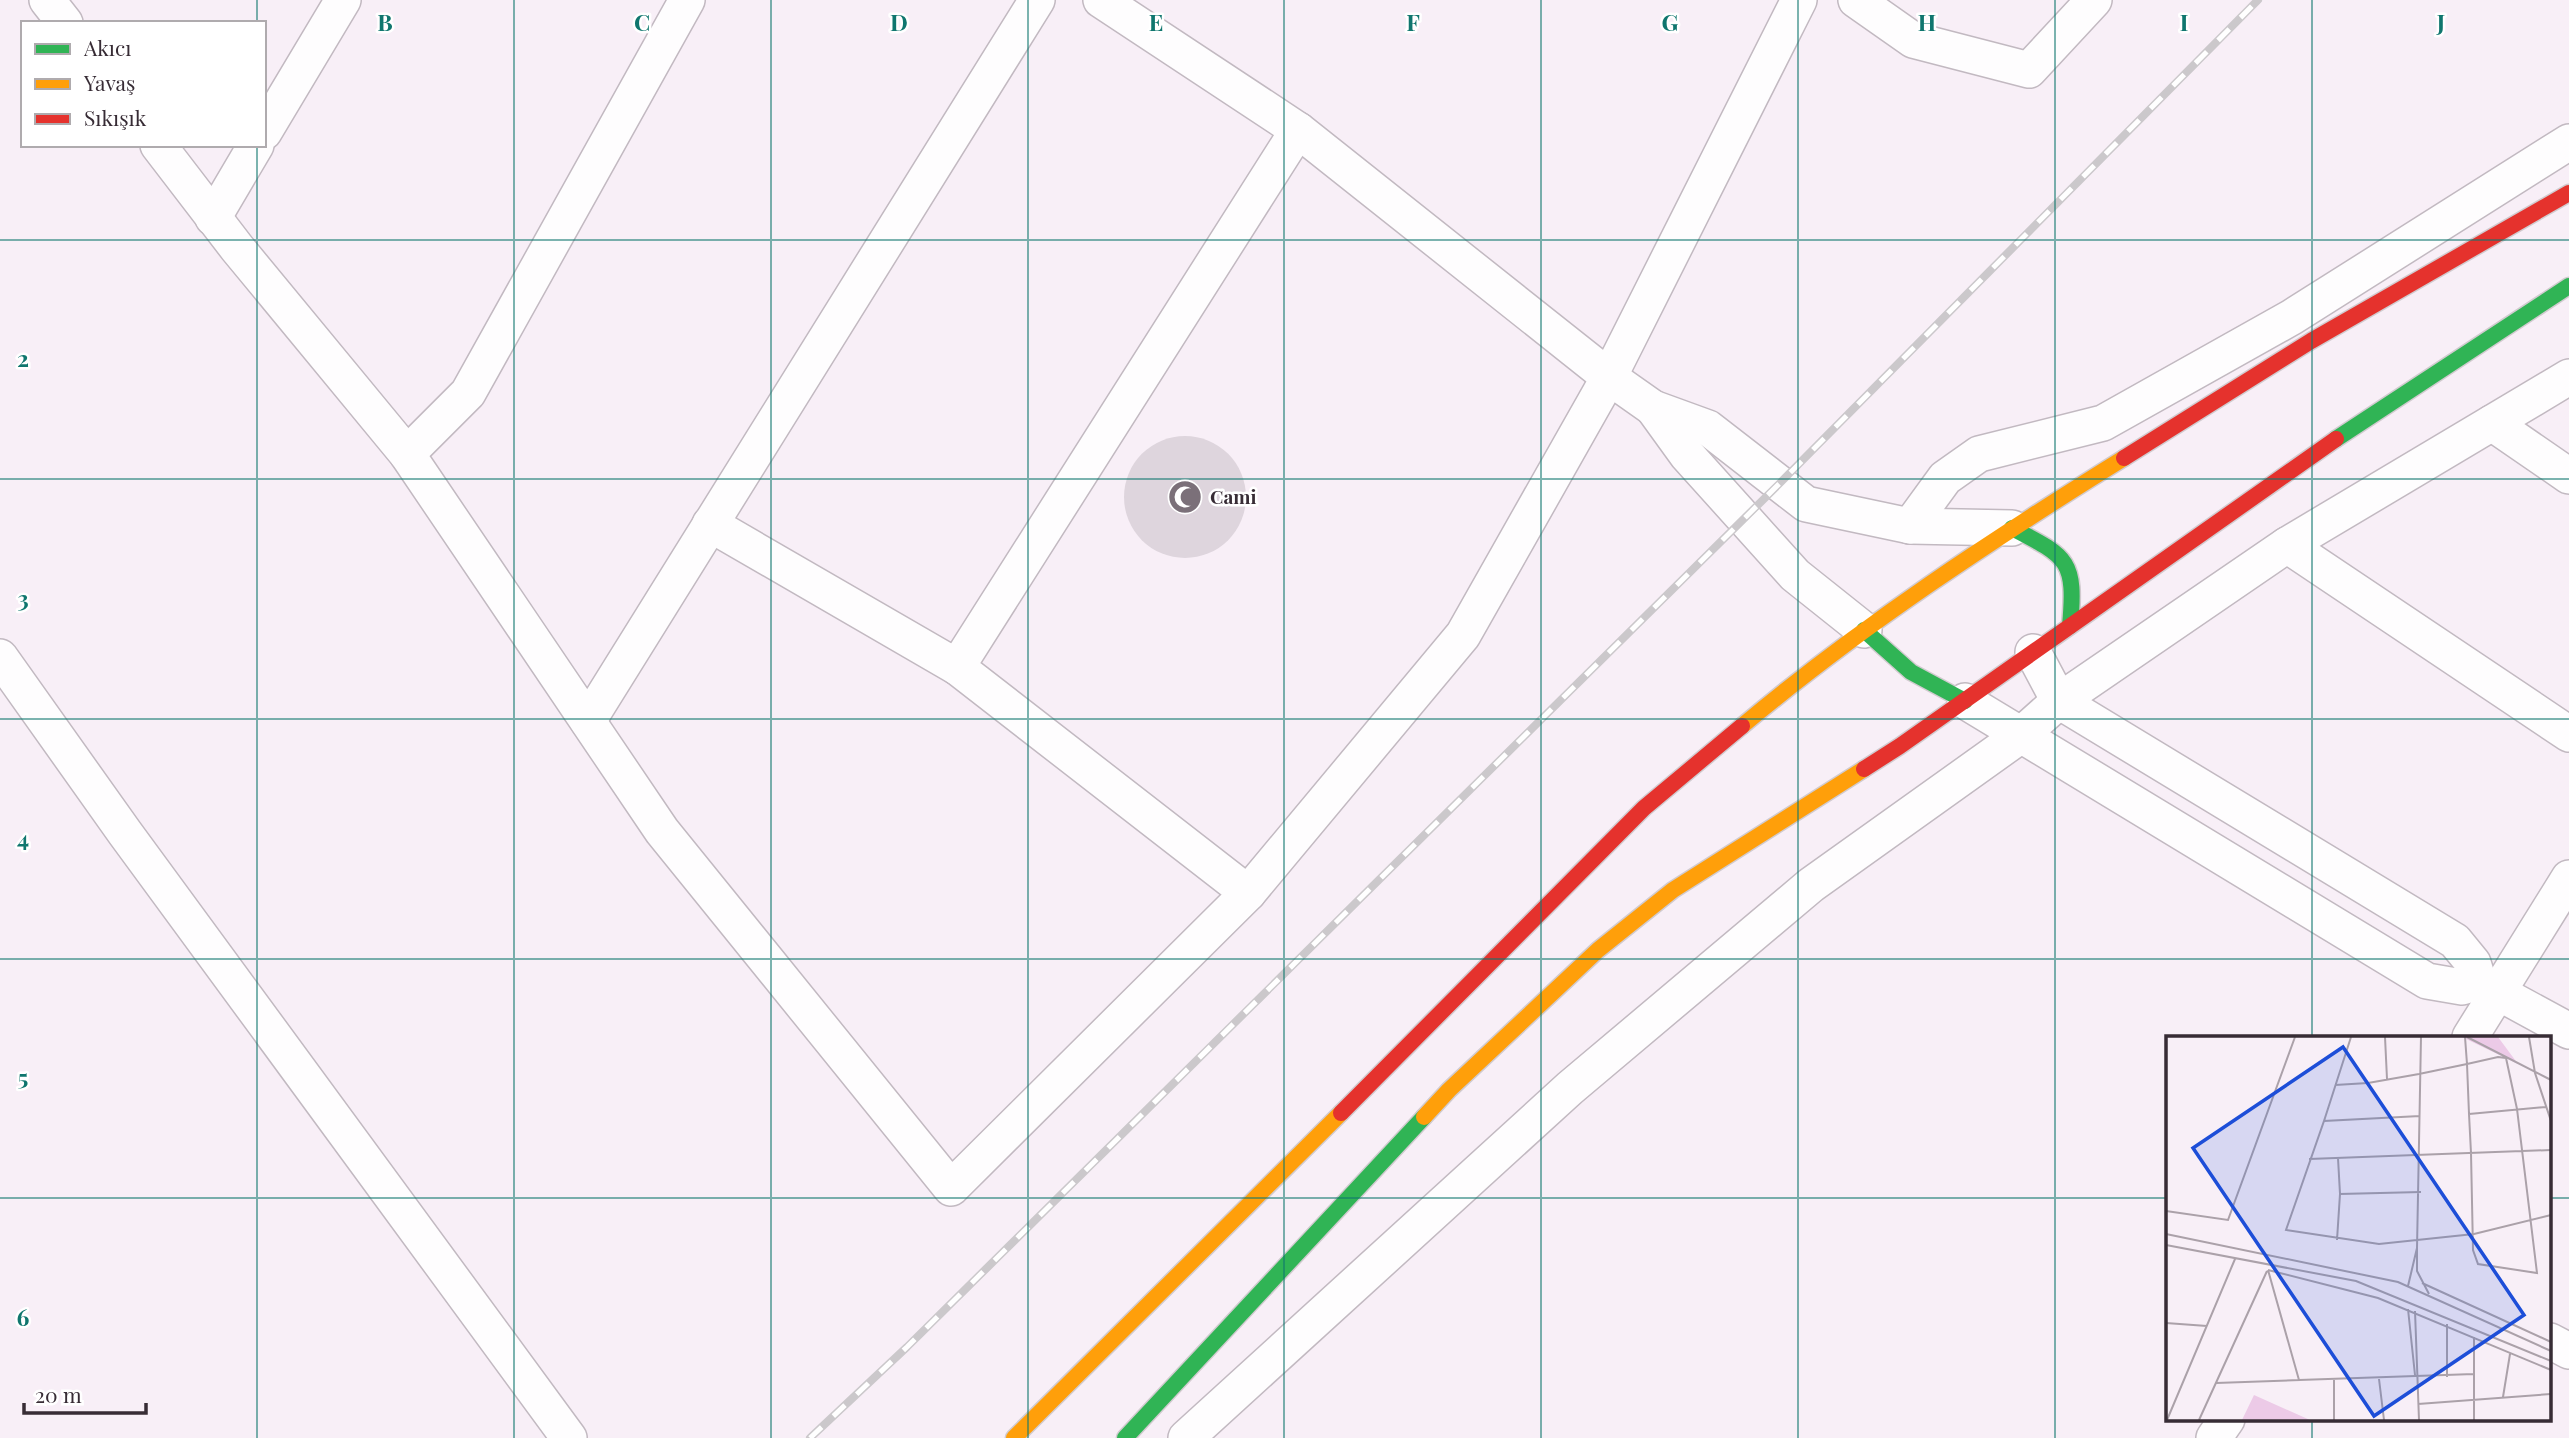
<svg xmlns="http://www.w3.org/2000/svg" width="2569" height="1438" font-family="'Playfair Display',serif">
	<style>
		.building { fill: #ded5dd }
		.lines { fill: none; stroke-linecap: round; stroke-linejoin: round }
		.street-casing { stroke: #c2b9c1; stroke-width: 38 }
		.fast-casing { stroke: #d1cbcf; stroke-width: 19 }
		.slow-casing { stroke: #d1cbcf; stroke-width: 19 }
		.jam-casing { stroke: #d1cbcf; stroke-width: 19 }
		.street { stroke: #fefdfe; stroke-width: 35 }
		.fast { stroke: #30b455; stroke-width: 16 }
		.slow { stroke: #ff9f0a; stroke-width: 16 }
		.jam { stroke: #e5322d; stroke-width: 16 }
		.rail-casing { stroke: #cbc8cb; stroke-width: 8 }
		.rail { stroke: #fff; stroke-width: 5; stroke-dasharray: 16; stroke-linecap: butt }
		.grid { fill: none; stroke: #0f766e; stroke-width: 2; stroke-opacity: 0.55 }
		.labels { text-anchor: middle; stroke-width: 5; stroke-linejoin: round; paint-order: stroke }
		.poi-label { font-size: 19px; font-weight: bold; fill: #372c35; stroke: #fff; text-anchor: start }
		.inset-road { fill: none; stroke: #aba1a9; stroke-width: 2 }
		.view { fill: #1d4ed8; fill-opacity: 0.15; stroke: #1d4ed8; stroke-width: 3.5 }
		.inset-edge { fill: none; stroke: #372c35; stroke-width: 3.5 }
		.grid-label { font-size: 23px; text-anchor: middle; font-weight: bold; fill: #0f766e; stroke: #fff; stroke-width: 5; stroke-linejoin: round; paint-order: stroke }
	</style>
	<rect width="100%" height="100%" fill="#f8eff7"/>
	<circle class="building" cx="1185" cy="497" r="61"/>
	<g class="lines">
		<g class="street-casing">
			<g id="street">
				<path d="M47,0L65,23"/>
				<path d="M687,0L468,393L407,454L662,831L951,1188L1248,893L1463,635L1609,377L1799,0"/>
				<path d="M1101,0L1298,130L1609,377L1653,408L1708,428L1806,504L1910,526L2012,528"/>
				<path d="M1856,0L1913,40L2029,70L2094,0"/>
				<path d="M264,132L343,0"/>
				<path d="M158,145L237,248L407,454"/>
				<path d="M213,218L256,145"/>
				<path d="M1653,408L1687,455L1795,575L1864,630"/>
				<path d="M2492,423L2569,476"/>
				<path d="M710,524L957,667"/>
				<path d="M1910,526L1945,478L1979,454L2103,423L2292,317L2569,142"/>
				<path d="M2287,545L2569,734"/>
				<path d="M2033,652L2059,701L2455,941L2473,963L2479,982L2569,1031"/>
				<path d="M0,657L125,833L569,1438"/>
				<path d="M1965,701L2427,981L2462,987L2479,982"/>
				<path d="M588,721L1037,0"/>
				<path d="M1248,893L957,667L1298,130"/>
				<path d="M2470,1037L2569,878"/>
				<path d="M2550,1341L2569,1351"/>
				<path d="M1186,1438L1570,1088L1811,885L2021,735L2059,701L2287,545L2569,377"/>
				<path d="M2214,1438L2227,1419"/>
			</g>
		</g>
		<g class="fast-casing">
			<g id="fast">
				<path d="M2336,439L2569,286"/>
				<path d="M2012,528C2068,557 2076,560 2070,626"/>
				<path d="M1864,630L1911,672L1965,701"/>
				<path d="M1125,1438L1424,1117"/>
			</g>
		</g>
		<g class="slow-casing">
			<g id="slow">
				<path d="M1742,726C1861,626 1992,540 2124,458"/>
				<path d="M1424,1117L1449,1090L1598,950L1673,890L1864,769"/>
				<path d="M1014,1438L1341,1113"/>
			</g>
		</g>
		<g class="jam-casing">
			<g id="jam">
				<path d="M2124,458L2311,341L2569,193"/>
				<path d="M1864,769L1900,746L2336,439"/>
				<path d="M1341,1113L1644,808L1742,726"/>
			</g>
		</g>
		<use href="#street" class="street"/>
		<use href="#fast" class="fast"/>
		<use href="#slow" class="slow"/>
		<use href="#jam" class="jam"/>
		<g class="rail-casing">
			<path id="rail" d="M810,1438L907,1347L1780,483L2258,0"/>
		</g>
		<use href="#rail" class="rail"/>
	</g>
	<path class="grid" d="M257,0V23M514,0V1438M771,0V1438M1028,0V1438M1284,0V1438M1541,0V1438M1798,0V1438M2055,0V1438M2312,0V1037M257,145V1438M0,240H2569M0,479H2569M0,719H2569M0,959H2569M0,1198H2168M2550,1198H2569M2312,1419V1438"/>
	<defs>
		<g id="mosque-disc" transform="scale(1.75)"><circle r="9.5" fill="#7b7079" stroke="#fff"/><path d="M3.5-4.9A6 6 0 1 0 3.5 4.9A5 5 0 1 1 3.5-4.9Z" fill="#fff"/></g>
	</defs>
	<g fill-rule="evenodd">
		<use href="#mosque-disc" x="1185" y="497"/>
	</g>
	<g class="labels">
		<g class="poi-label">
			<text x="1210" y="504">Cami</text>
		</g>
	</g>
	<g transform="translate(2166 1036)">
		<rect width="385" height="385" fill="#f8eff7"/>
		<path d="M296,1H332L352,28ZM88,359L144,384H76Z" fill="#eccae7"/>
		<path class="inset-road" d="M219,1L221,43M255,1L251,212V235L263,258M301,1L385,44M363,1L369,37L385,85M169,49L202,47L253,38L301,28L332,21L340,22L351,73L371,237L312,228L307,214L305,117L303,78L301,28L299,1M303,78L380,71M254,80L158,85L120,194L213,208L308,198L385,179M158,85L185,1M172,122L174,158M143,123L385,114M0,175L62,184L129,1M0,198L232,246L385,315M171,204L174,158L255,156M0,209L190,245L385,325M102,234L212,262L385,334M256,247L385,306M242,250L251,212M242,273L249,339M249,275L253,384M0,287L41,290M281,288V341M168,343V384M213,343L218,384M133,344L308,338M50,347L133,344L102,234M337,361L344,318M252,368L385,358M1,384L69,223M33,384L101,235M308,384V301"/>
		<path class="view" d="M177,11L358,279L208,380L27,112Z"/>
		<rect width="385" height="385" class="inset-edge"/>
	</g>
	<g class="grid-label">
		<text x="385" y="31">B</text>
		<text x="642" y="31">C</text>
		<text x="899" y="31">D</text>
		<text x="1156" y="31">E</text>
		<text x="1413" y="31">F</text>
		<text x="1670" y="31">G</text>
		<text x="1927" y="31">H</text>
		<text x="2184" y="31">I</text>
		<text x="2441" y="31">J</text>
		<text x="23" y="367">2</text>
		<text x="23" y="607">3</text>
		<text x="23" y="847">4</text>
		<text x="23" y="1086">5</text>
		<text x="23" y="1326">6</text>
	</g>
	<rect x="21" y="21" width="245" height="126" fill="#ffffff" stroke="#afabae" stroke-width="2"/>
	<rect x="35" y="44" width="35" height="10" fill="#30b455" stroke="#afabae" stroke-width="2"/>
	<text x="84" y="56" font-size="21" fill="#372c35">Akıcı</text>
	<rect x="35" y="79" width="35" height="10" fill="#ff9f0a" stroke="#afabae" stroke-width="2"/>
	<text x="84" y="91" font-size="21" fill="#372c35">Yavaş</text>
	<rect x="35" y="114" width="35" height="10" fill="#e5322d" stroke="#afabae" stroke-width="2"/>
	<text x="84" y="126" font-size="21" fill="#372c35">Sıkışık</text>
	<path d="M24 1403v10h122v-10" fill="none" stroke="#372c35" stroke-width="3.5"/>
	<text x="35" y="1403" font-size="21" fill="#372c35" stroke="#ffffff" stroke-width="5" paint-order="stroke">20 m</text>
</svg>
